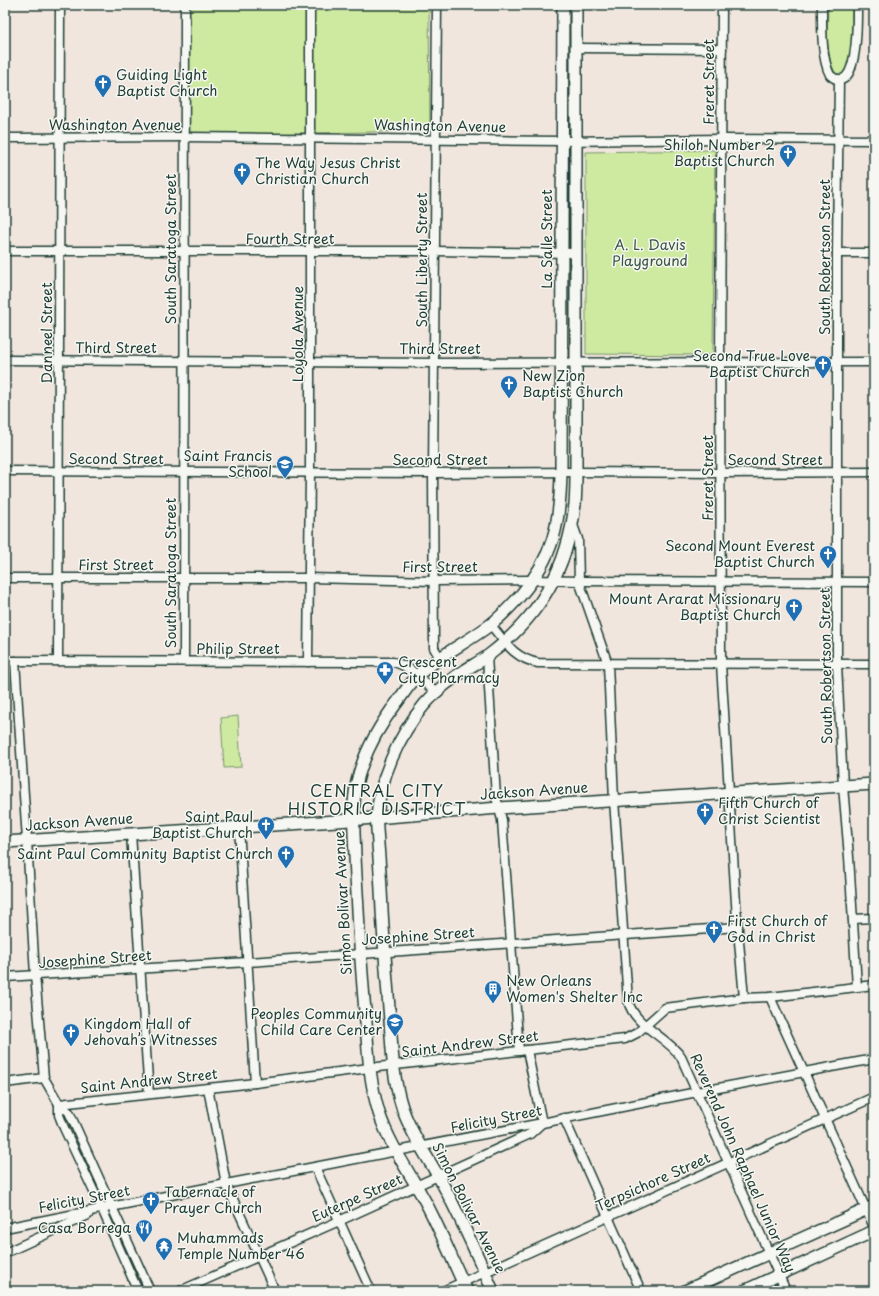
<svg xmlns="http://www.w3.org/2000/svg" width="879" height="1296" font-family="'Playpen Sans',sans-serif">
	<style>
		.green { fill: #ceeaa0; stroke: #76946a }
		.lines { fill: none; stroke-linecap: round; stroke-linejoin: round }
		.street-casing { stroke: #1f3d34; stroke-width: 11 }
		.secondary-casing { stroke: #1f3d34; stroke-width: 14 }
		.street { stroke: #f6f6f2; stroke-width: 8 }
		.secondary { stroke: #f6f6f2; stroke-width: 11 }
		.labels { text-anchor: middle; stroke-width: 3; stroke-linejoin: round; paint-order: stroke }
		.poi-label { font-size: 14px; fill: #1f3d34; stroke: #f6f6f2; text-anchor: start }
		.street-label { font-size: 14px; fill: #1f3d34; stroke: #f6f6f2 }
		.park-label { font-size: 14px; fill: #395744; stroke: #f6f6f2 }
		.quarter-label { font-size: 16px; letter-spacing: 1px; fill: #1f3d34; stroke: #f6f6f2 }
	</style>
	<rect width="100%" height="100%" fill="#f0e6de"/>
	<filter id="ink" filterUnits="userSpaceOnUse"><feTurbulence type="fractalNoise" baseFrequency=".025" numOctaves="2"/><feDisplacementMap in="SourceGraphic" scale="8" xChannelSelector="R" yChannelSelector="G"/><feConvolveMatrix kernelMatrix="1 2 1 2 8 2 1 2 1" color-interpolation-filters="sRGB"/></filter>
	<g filter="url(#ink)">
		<g class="green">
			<path d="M189,5H429L430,131L189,135Z"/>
			<path d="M828,5H852C851,24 855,59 843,74H836C824,53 828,28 828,5Z"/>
			<path d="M715,150L713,355L586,354V152Z"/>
			<path d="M238,716L241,767L224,768L221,718Z"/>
		</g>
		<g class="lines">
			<g class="street-casing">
				<g id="street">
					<path d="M437,5L433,473L434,648L440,658"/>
					<path d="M722,5L720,362L721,664L737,919L744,998"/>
					<path d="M822,5C822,24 821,58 830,75C859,100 857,17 857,5"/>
					<path d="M576,48L722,49"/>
					<path d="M839,79L837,253V664L843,786L849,857L857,987"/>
					<path d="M5,138L184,137L562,141L722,139L874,140"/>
					<path d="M5,251H435L576,253"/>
					<path d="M837,253H874"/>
					<path d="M5,360L435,363L874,362"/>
					<path d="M5,471L433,473L576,472L720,473L874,472"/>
					<path d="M572,522L578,539L579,581L608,664L614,800L628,1001C635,1027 667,1036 681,1057L786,1291"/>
					<path d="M5,578H309L434,581L532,580L579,581L874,582"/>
					<path d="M491,625C505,642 514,658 538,663L874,664"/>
					<path d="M487,657L496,797L502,820L519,1051"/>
					<path d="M5,661L393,662C411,666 422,680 436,693"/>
					<path d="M15,661L27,840L35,975L44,1078L59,1104L69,1112L150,1291"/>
					<path d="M58,661L60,5"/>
					<path d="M184,661L185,5"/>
					<path d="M308,662L310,472V5"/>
					<path d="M239,827L255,1083"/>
					<path d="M131,834L149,1094"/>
					<path d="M853,919L874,918"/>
					<path d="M5,977L248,962L738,927"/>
					<path d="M770,997L874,1227"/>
					<path d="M5,1083L44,1078"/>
					<path d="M208,1088L226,1184L275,1291"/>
					<path d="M59,1104L255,1083L369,1068L625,1039L637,1033L665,1008L744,998L770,997L874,985"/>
					<path d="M59,1104V1115L64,1128L102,1209L138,1291"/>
					<path d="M564,1118L641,1291"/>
					<path d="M315,1167L371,1291"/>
					<path d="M5,1228L226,1184L542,1123L697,1092L874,1059"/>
					<path d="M5,1253L88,1215"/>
					<path d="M180,1291L339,1221L530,1134L542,1123L527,1050"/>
					<path d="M443,1291L874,1097"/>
				</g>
			</g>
			<g class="secondary-casing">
				<g id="secondary">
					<path d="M5,842L337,821L499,808L874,784"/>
					<path d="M467,1291C453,1262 441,1231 426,1203C410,1173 390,1146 379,1113C370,1084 368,1053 366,1022C363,991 361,961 359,930C358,905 356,881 355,856C354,829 351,800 359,774C367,747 381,723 398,701C404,692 411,683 418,675C440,655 466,643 490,625C501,617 511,606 520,596C554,556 560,524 561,473L563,5"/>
					<path d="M493,1291C477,1255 461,1218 442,1183C429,1159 412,1136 403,1110C393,1081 392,1050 390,1020C387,983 384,946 382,910C381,888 380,867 378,845C378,836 376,827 377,818C379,779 399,735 424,705C432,696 441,687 451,680C463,670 477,664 489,655C540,616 568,568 575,504C576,493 576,482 576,472V5"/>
					<path d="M685,1291L874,1206"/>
					<path d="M744,1291L874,1231"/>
				</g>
			</g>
			<use href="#street" class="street"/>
			<use href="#secondary" class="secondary"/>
		</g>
	</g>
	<defs>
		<g id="church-pin" transform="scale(0.9)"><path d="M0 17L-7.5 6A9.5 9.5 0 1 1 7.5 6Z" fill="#1f6fb2" stroke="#f6f6f2"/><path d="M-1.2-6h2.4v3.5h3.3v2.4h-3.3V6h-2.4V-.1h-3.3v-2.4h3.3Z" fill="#fff"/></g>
		<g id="school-pin" transform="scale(0.9)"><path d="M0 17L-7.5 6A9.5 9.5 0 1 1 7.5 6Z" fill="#1f6fb2" stroke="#f6f6f2"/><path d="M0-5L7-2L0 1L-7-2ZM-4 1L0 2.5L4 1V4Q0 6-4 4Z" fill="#fff"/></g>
		<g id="pharmacy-pin" transform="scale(0.9)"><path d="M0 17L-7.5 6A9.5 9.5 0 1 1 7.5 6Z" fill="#1f6fb2" stroke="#f6f6f2"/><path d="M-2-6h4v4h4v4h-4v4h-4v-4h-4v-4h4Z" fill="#fff"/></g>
		<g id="building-pin" transform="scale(0.9)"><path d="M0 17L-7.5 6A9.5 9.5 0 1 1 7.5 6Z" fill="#1f6fb2" stroke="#f6f6f2"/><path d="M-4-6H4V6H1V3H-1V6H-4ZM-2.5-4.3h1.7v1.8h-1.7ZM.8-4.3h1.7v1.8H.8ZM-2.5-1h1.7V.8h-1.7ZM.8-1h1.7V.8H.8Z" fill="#fff"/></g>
		<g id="restaurant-pin" transform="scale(0.9)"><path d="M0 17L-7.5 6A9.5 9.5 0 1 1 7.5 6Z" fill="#1f6fb2" stroke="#f6f6f2"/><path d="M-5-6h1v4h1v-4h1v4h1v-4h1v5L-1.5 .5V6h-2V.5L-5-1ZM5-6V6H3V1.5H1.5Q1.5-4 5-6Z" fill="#fff"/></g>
		<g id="temple-pin" transform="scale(0.9)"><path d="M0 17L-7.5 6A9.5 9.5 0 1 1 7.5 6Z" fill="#1f6fb2" stroke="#f6f6f2"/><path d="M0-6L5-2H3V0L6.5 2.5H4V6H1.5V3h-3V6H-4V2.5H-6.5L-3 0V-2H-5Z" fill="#fff"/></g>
	</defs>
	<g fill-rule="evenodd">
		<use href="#church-pin" x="103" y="83"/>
		<use href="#church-pin" x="788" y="153"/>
		<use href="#church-pin" x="242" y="171"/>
		<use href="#church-pin" x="823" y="364"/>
		<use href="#church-pin" x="509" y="384"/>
		<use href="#school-pin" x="285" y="464"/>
		<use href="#church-pin" x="828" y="554"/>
		<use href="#church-pin" x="794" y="607"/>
		<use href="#pharmacy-pin" x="385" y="670"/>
		<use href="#church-pin" x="705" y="811"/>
		<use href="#church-pin" x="266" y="825"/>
		<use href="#church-pin" x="286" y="854"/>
		<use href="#church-pin" x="714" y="929"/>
		<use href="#building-pin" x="493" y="989"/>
		<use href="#school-pin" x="395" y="1022"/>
		<use href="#church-pin" x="71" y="1032"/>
		<use href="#church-pin" x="151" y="1200"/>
		<use href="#restaurant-pin" x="144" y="1228"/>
		<use href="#temple-pin" x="164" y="1246"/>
	</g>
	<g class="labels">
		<g class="poi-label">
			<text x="116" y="80">Guiding Light<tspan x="116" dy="16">Baptist Church</tspan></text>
			<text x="775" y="150" text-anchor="end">Shiloh Number 2<tspan x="775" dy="16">Baptist Church</tspan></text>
			<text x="255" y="168">The Way Jesus Christ<tspan x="255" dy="16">Christian Church</tspan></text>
			<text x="810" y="361" text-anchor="end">Second True Love<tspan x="810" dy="16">Baptist Church</tspan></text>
			<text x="522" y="381">New Zion<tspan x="522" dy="16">Baptist Church</tspan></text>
			<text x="272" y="461" text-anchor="end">Saint Francis<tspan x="272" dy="16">School</tspan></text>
			<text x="815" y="551" text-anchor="end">Second Mount Everest<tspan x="815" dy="16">Baptist Church</tspan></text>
			<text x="781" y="604" text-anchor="end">Mount Ararat Missionary<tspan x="781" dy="16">Baptist Church</tspan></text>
			<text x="398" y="667">Crescent<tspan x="398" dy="16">City Pharmacy</tspan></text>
			<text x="718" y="808">Fifth Church of<tspan x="718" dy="16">Christ Scientist</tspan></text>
			<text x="253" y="822" text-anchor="end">Saint Paul<tspan x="253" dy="16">Baptist Church</tspan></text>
			<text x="273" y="859" text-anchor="end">Saint Paul Community Baptist Church</text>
			<text x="727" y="926">First Church of<tspan x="727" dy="16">God in Christ</tspan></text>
			<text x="506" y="986">New Orleans<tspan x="506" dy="16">Women's Shelter Inc</tspan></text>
			<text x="382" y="1019" text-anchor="end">Peoples Community<tspan x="382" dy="16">Child Care Center</tspan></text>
			<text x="84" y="1029">Kingdom Hall of<tspan x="84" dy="16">Jehovah’s Witnesses</tspan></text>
			<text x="164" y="1197">Tabernacle of<tspan x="164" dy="16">Prayer Church</tspan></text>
			<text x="131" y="1233" text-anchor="end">Casa Borrega</text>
			<text x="177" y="1243">Muhammads<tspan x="177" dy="16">Temple Number 46</tspan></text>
		</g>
		<g class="street-label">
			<text transform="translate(709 82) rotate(-90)" y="5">Freret Street</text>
			<text x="115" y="130">Washington Avenue</text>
			<text transform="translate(440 126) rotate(1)" y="5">Washington Avenue</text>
			<text x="290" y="244">Fourth Street</text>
			<text transform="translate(547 239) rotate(-90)" y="5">La Salle Street</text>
			<text transform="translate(171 249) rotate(-90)" y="5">South Saratoga Street</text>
			<text transform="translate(825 257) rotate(-90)" y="5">South Robertson Street</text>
			<text transform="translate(422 260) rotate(-90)" y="5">South Liberty Street</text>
			<text transform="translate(47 333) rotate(-90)" y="5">Danneel Street</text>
			<text transform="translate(298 334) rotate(-90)" y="5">Loyola Avenue</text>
			<text x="116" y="353">Third Street</text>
			<text x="440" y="354">Third Street</text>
			<text x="116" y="464">Second Street</text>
			<text x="440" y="465">Second Street</text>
			<text x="775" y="465">Second Street</text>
			<text transform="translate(708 478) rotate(-90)" y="5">Freret Street</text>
			<text x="116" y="570">First Street</text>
			<text x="440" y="572">First Street</text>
			<text transform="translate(171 573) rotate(-90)" y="5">South Saratoga Street</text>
			<text x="238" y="654">Philip Street</text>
			<text transform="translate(826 666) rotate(-91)" y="5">South Robertson Street</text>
			<text transform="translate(534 791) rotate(-4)" y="5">Jackson Avenue</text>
			<text transform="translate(79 822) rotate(-4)" y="5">Jackson Avenue</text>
			<text transform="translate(343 903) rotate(-93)" y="5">Simon Bolivar Avenue</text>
			<text transform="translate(418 936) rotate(-4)" y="5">Josephine Street</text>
			<text transform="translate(95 959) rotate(-4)" y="5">Josephine Street</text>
			<text transform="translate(470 1044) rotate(-7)" y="5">Saint Andrew Street</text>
			<text transform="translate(149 1081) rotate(-6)" y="5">Saint Andrew Street</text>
			<text transform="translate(496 1119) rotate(-11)" y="5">Felicity Street</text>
			<text transform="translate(743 1163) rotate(66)" y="5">Reverend John Raphael Junior Way</text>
			<text transform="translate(653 1182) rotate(-24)" y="5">Terpsichore Street</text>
			<text transform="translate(357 1198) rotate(-24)" y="5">Euterpe Street</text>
			<text transform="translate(84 1199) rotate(-11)" y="5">Felicity Street</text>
			<text transform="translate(469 1208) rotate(63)" y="5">Simon Bolivar Avenue</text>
		</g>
		<g class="park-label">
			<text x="650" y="250">A. L. Davis<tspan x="650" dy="16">Playground</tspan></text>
		</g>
		<g class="quarter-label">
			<text x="377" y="797">CENTRAL CITY<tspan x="377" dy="18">HISTORIC DISTRICT</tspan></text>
		</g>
	</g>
	<rect width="879" height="1296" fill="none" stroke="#f6f6f2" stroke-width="20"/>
	<rect x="10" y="10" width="859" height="1276" fill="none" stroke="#1f3d34" stroke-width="1.5" filter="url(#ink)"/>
</svg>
